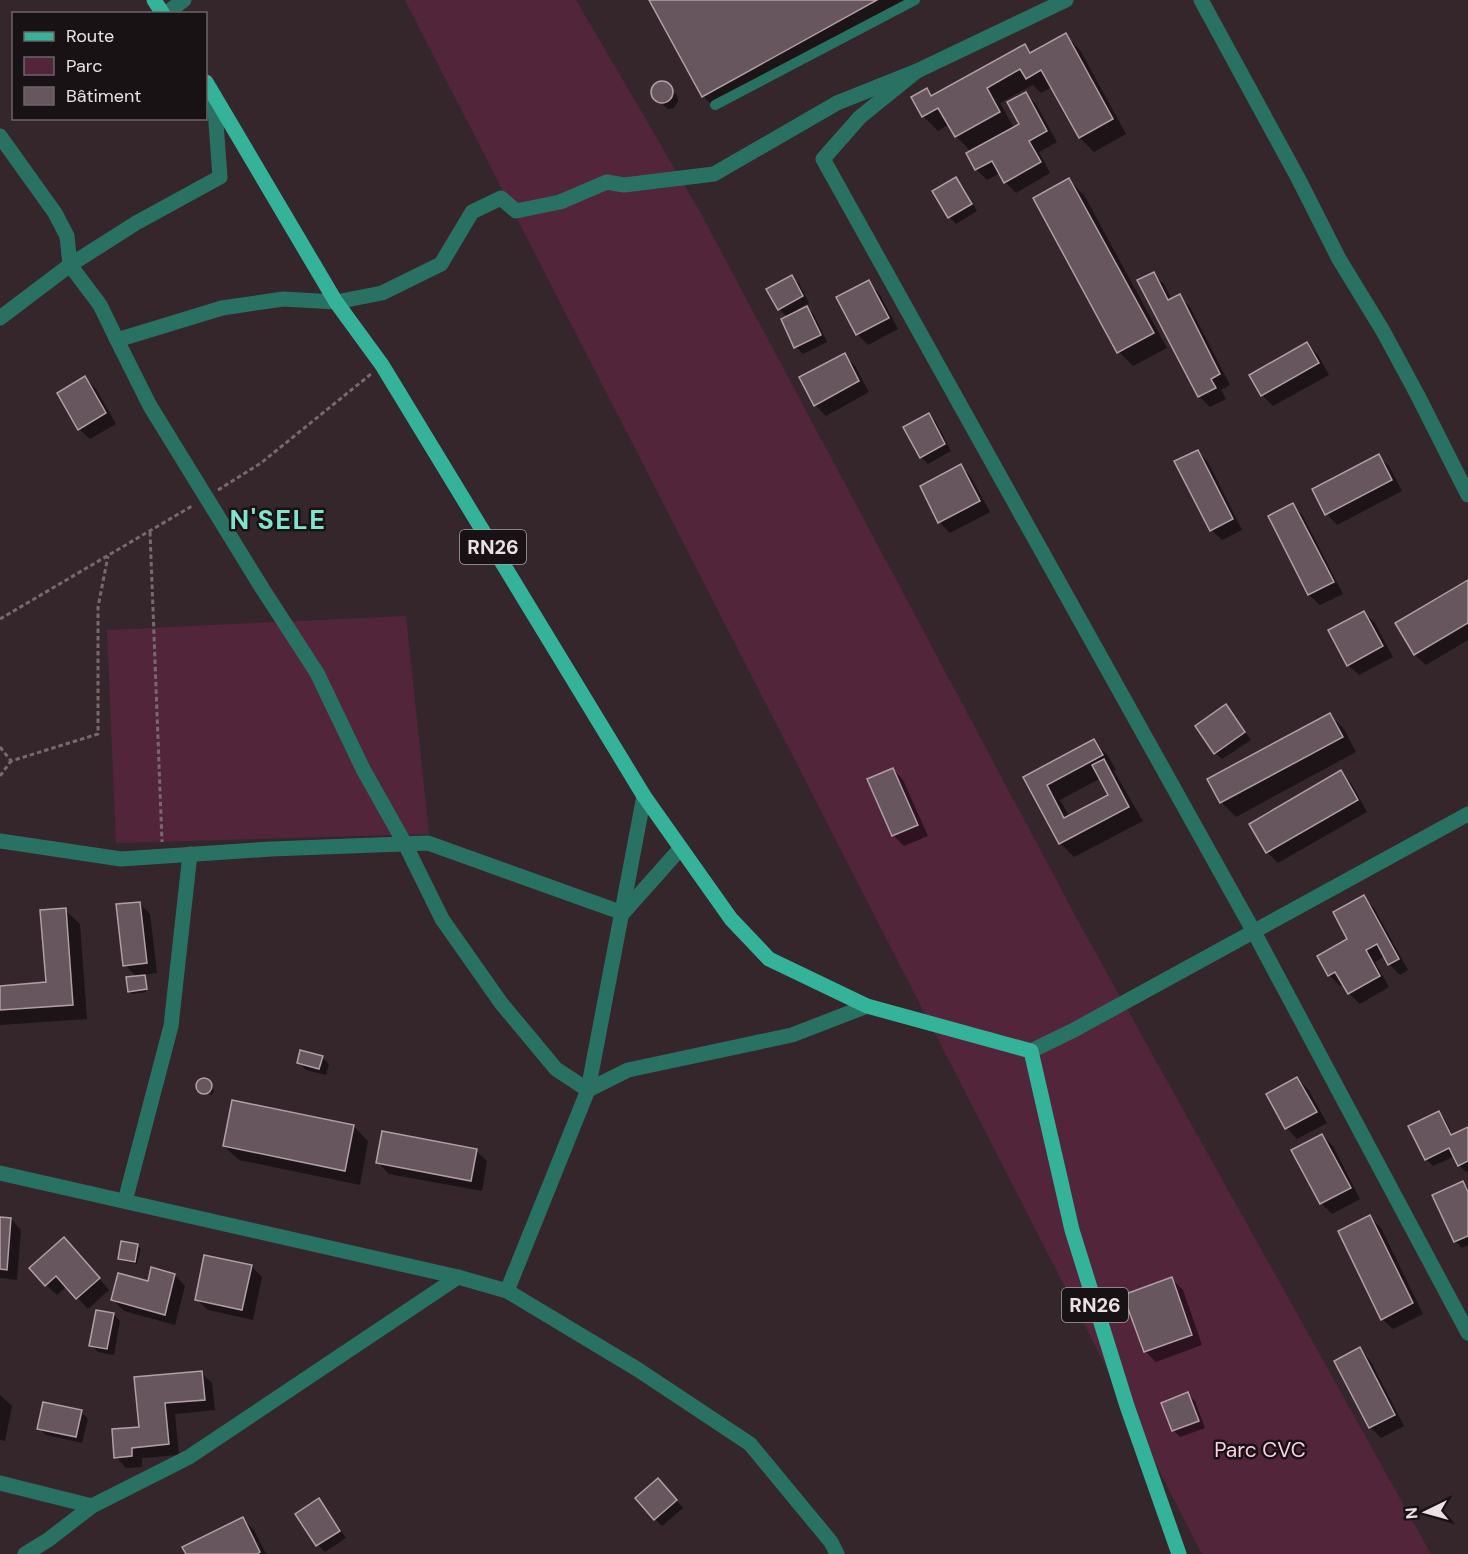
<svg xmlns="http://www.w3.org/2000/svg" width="1468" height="1554" font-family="'DM Sans',sans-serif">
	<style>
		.green { fill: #53253a }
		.shadow { fill: #0007; fill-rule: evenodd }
		.building { fill: #67565d; stroke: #b29fa6; stroke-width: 1.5 }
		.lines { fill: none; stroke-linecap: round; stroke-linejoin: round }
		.path { stroke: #776a6f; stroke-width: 3; stroke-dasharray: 4.5 3; stroke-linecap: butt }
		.lane { stroke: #297263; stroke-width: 10 }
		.street { stroke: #297263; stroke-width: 15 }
		.primary { stroke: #34b39a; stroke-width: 15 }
		.labels { text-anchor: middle; stroke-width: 5; stroke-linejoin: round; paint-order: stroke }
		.shield { fill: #181214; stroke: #aca3a6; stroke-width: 1.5 }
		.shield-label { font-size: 20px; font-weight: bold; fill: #ebe1e5 }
		.park-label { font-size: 21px; fill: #fdd0e2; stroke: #181214 }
		.district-label { font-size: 27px; font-weight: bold; letter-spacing: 1.5px; fill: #80e3cb; stroke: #181214 }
	</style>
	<rect width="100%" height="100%" fill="#35262c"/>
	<g class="green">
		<path d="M405,0H576L700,212L1083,930L1431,1554H1202Z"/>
		<path d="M406,616L429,834L116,843L107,630Z"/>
	</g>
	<g class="shadow">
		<path d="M651,0H907L714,107L703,96Z"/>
		<path d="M1066,35L1080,50L1126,134L1094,152L1080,138L1052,87L1041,93L1033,85L1000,103L1014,128L1021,124L1026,94L1036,104L1057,142L1039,152L1050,173L1016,193L1005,182L1000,173L987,180L976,169L971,152L956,136L949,124L938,131L923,116L926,90L933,97L1025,45L1033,53Z"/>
		<path d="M662,83L677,95L678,101L674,108L668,109L653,96V90L656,85Z"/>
		<path d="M956,179L962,185L977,211L956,224L949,217Z"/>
		<path d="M1069,180L1084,195L1167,348L1133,366L1119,352Z"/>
		<path d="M1153,274L1164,284L1172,300L1179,296L1190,307L1230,385L1221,390L1226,399L1210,407L1199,396Z"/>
		<path d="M792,277L799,283L809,303L797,309L799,312L807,308L814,315L827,342L803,354L796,347L783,320L787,317L779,309Z"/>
		<path d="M868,282L879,293L898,329L868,345L857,334Z"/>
		<path d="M1307,344L1318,355L1329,375L1273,406L1262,395Z"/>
		<path d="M844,355L855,366L869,392L826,416L815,405Z"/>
		<path d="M85,378L96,389L116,424L90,439L79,429Z"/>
		<path d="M929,415L936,422L951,451L928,464L921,457Z"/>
		<path d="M1197,451L1208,462L1242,530L1222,540L1211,530Z"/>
		<path d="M1378,456L1389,466L1402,491L1337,525L1327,514L1314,489Z"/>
		<path d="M961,466L971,477L990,512L950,533L939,522Z"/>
		<path d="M1293,505L1303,516L1343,594L1320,605L1309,595L1270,517Z"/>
		<path d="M1468,581V640L1426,665L1415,655L1397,624Z"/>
		<path d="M1364,613L1375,623L1393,657L1359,675L1348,665Z"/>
		<path d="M1226,706L1251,740L1222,759L1215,753Z"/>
		<path d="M1329,714L1344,729L1356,752L1236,817L1221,802L1209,779Z"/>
		<path d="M1094,741L1108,756L1116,770L1114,771L1143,821L1074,857L1060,843L1025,777ZM1101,778L1110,796L1070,817L1060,800ZM1078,832L1079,835L1063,843V840Z"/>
		<path d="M893,769L903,780L928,836L904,846L893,835Z"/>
		<path d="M1340,772L1351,783L1367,812L1278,863L1267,852Z"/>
		<path d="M1363,897L1374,908L1408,970L1400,975L1389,964L1385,956L1375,962L1389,987L1360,1004L1349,993L1344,984L1340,986L1329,975L1349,940Z"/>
		<path d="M139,903L150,914L157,973L143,975L146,978H144L146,992L132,994L129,991L137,977L125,965Z"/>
		<path d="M65,910L80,924L87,1019L0,1025V987L47,984Z"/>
		<path d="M322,1057L329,1064L326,1075L306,1070L299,1063Z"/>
		<path d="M204,1079L212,1084L214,1091L212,1095L199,1090L197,1084Z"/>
		<path d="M1297,1079L1308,1089L1327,1123L1297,1139L1287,1128L1268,1095Z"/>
		<path d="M233,1102L354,1127L368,1141L360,1185L239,1160L224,1146Z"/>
		<path d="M1438,1112L1445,1119L1453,1136L1468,1128V1171L1466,1172L1459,1165L1455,1156L1433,1166L1426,1159Z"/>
		<path d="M1322,1135L1333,1146L1360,1199L1332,1214L1321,1203Z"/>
		<path d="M476,1151L487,1161L482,1191L389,1174L378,1163Z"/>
		<path d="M1463,1182L1468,1188V1245L1462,1248L1455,1241Z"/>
		<path d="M1370,1217L1381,1228L1423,1314L1393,1329L1382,1319Z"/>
		<path d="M0,1218L11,1219L21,1230L17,1280L0,1278Z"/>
		<path d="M137,1246L141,1249L137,1264L123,1261L120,1258Z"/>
		<path d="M74,1250L109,1290L88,1309L67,1286L57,1295L46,1285Z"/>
		<path d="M251,1266L262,1277L253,1320L208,1310L197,1300Z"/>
		<path d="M175,1275L185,1286L175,1325L124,1311L113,1300L149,1283Z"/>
		<path d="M1172,1279L1183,1290L1202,1345L1156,1362L1145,1351Z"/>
		<path d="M113,1314L120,1321L114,1355L98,1352L91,1345Z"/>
		<path d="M1359,1349L1370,1360L1404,1426L1381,1438L1370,1427Z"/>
		<path d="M201,1373L212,1383L215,1410L175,1414L179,1455L142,1458V1467L126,1468L116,1457L141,1428L136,1378Z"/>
		<path d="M1188,1394L1195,1401L1205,1428L1180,1437L1173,1430Z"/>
		<path d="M0,1395L12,1406L5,1441L0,1440Z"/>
		<path d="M81,1412L88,1419L82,1443L46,1435L39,1428Z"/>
		<path d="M665,1487L683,1508L662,1526L655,1519Z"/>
		<path d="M319,1500L325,1507L346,1538L325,1552L318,1545L297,1514Z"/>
		<path d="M243,1519L254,1530L266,1554H187Z"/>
	</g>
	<g class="building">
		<path d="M649,0H877L702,97Z"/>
		<path d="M1066,33L1113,119L1079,138L1041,70L1026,79L1020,69L987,88L1000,112L955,137L938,108L922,117L911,97L927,88L931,96L1025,44L1030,53Z"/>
		<circle cx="662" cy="92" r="11"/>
		<path d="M1026,92L1047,131L1029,141L1041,162L1004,183L992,161L975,170L966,153L1019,124L1007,102Z"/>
		<path d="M956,177L972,204L948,218L932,191Z"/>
		<path d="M1069,178L1154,333L1117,353L1033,198Z"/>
		<path d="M1154,272L1168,300L1180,294L1220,374L1211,379L1216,388L1198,397L1137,280Z"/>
		<path d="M792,275L803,296L778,310L766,289Z"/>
		<path d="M869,280L889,318L856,335L836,297Z"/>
		<path d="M807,306L821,335L794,348L781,319Z"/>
		<path d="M1307,342L1319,363L1261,396L1249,375Z"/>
		<path d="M845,353L859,381L814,406L799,377Z"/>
		<path d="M85,376L106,413L78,430L57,393Z"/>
		<path d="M929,413L945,444L920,458L903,427Z"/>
		<path d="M1198,450L1233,519L1210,531L1174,461Z"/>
		<path d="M1379,454L1392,480L1325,515L1312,489Z"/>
		<path d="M961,464L980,501L938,523L920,486Z"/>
		<path d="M1293,503L1334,582L1308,595L1268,516Z"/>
		<path d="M1468,580V623L1414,655L1395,623Z"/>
		<path d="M1364,611L1383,646L1347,666L1328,630Z"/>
		<path d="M1226,704L1245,732L1214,754L1195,726Z"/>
		<path d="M1330,713L1343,737L1220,803L1207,779Z"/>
		<path d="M1094,739L1103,755L1047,785L1064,818L1108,795L1092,765L1104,759L1129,807L1059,844L1023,777Z"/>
		<path d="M893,768L918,825L892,836L867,779Z"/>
		<path d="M1341,770L1358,800L1266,853L1249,824Z"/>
		<path d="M1364,895L1399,959L1388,965L1377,944L1366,950L1380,976L1348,994L1335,972L1328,976L1317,956L1347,939L1333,912Z"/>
		<path d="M140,902L147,963L123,966L116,904Z"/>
		<path d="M66,908L73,1005L0,1010V986L46,982L40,910Z"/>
		<path d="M145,975L147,989L128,992L126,977Z"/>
		<path d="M300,1050L323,1056L319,1069L297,1063Z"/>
		<path d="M1297,1077L1317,1112L1285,1129L1266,1094Z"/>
		<circle cx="204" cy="1086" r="8"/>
		<path d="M232,1100L354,1125L345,1171L223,1146Z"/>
		<path d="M1439,1111L1451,1135L1468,1127V1161L1458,1166L1449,1148L1425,1160L1408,1126Z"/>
		<path d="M382,1131L477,1149L471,1181L376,1163Z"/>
		<path d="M1322,1134L1351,1188L1320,1204L1291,1150Z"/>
		<path d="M1463,1181L1468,1192V1236L1454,1242L1432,1195Z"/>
		<path d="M1370,1215L1413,1303L1381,1320L1338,1231Z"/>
		<path d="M0,1217L11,1218L7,1270L0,1269Z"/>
		<path d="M64,1237L100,1278L76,1299L56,1276L45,1286L29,1268Z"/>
		<path d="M121,1241L138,1244L135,1262L118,1259Z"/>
		<path d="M204,1255L252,1265L242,1310L195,1300Z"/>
		<path d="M151,1267L175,1274L165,1315L111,1300L118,1273L148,1281Z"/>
		<path d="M1172,1277L1192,1335L1144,1352L1123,1295Z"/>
		<path d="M96,1310L114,1313L107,1349L89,1346Z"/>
		<path d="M1360,1347L1395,1415L1369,1428L1334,1361Z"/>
		<path d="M202,1371L205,1400L165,1403L169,1444L132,1448V1456L114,1458L112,1429L139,1427L134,1377Z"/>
		<path d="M1188,1392L1199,1421L1172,1431L1161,1403Z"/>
		<path d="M43,1402L82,1410L76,1437L37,1429Z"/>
		<path d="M658,1478L677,1500L654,1520L635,1498Z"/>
		<path d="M319,1498L340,1531L316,1546L295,1514Z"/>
		<path d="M243,1517L260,1552L257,1554H186L182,1547Z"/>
	</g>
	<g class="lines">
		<g class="path">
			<path d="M218,490L261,463L371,374"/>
			<path d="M150,532L162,842"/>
			<path d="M0,619L192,506"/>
			<path d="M0,747L11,761L98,734V607L108,556"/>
			<path d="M0,776L11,761"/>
		</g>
		<path class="lane" d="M715,105L915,0"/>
		<g class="street">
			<path d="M1201,0L1298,178L1339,259L1383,331L1418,396L1468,495"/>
			<path d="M165,14L184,0"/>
			<path d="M917,71L860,117L823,159L1254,932L1468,1333"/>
			<path d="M0,136L55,213L67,236L70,265L136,223L220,177L214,96"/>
			<path d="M0,318L70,265L100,305L117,340L222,308L283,299L336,302L382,293L441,264L472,212L501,198L516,211L560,202L607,182L624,185L714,174L837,103L917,71L1066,0"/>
			<path d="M117,340L150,406L262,588L317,673L363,769L405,844L442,919L501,1003L556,1069L588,1090"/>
			<path d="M0,841L121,859L271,849L428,843L623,913L680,849"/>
			<path d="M1031,1051L1074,1030L1468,814"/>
			<path d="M588,1090L628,1070L792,1035L867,1006"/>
			<path d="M0,1173L458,1277L507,1291L637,1369L750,1444L831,1542L837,1554"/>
			<path d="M125,1201L171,1026L190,854"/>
			<path d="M507,1291L588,1090L644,796"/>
			<path d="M0,1483L92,1506"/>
			<path d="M25,1554L48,1540L92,1506L189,1457L458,1277"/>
		</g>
		<g class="primary">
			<path d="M154,0L163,14"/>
			<path d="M206,82L336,302L382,365L644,796L731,919L769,959L867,1006L1031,1051L1072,1230L1127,1406L1179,1554"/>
		</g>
	</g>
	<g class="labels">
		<g class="shield">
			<rect x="460" y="530" width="66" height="34" rx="4.5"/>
			<rect x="1062" y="1288" width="66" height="34" rx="4.5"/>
		</g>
		<g class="shield-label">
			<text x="493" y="554">RN26</text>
			<text x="1095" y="1312">RN26</text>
		</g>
		<g class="park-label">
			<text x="1260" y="1457">Parc CVC</text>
		</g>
		<g class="district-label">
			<text x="278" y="529">N'SELE</text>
		</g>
	</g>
	<rect x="12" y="12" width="195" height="108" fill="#181214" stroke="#6c6568" stroke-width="1.5"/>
	<rect x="24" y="32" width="30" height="9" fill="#34b39a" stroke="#6c6568" stroke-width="1.5"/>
	<text x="66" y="42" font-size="18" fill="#ebe1e5">Route</text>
	<rect x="24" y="57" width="30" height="18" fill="#53253a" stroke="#6c6568" stroke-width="1.5"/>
	<text x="66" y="72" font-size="18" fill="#ebe1e5">Parc</text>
	<rect x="24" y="87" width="30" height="18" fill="#67565d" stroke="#6c6568" stroke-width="1.5"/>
	<text x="66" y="102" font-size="18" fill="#ebe1e5">Bâtiment</text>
	<g transform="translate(1426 1512) rotate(265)" stroke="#181214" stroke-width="4.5" paint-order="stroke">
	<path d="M0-4.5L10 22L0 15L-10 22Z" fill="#ebe1e5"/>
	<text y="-9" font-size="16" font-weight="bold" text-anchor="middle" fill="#ebe1e5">N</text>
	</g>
</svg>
